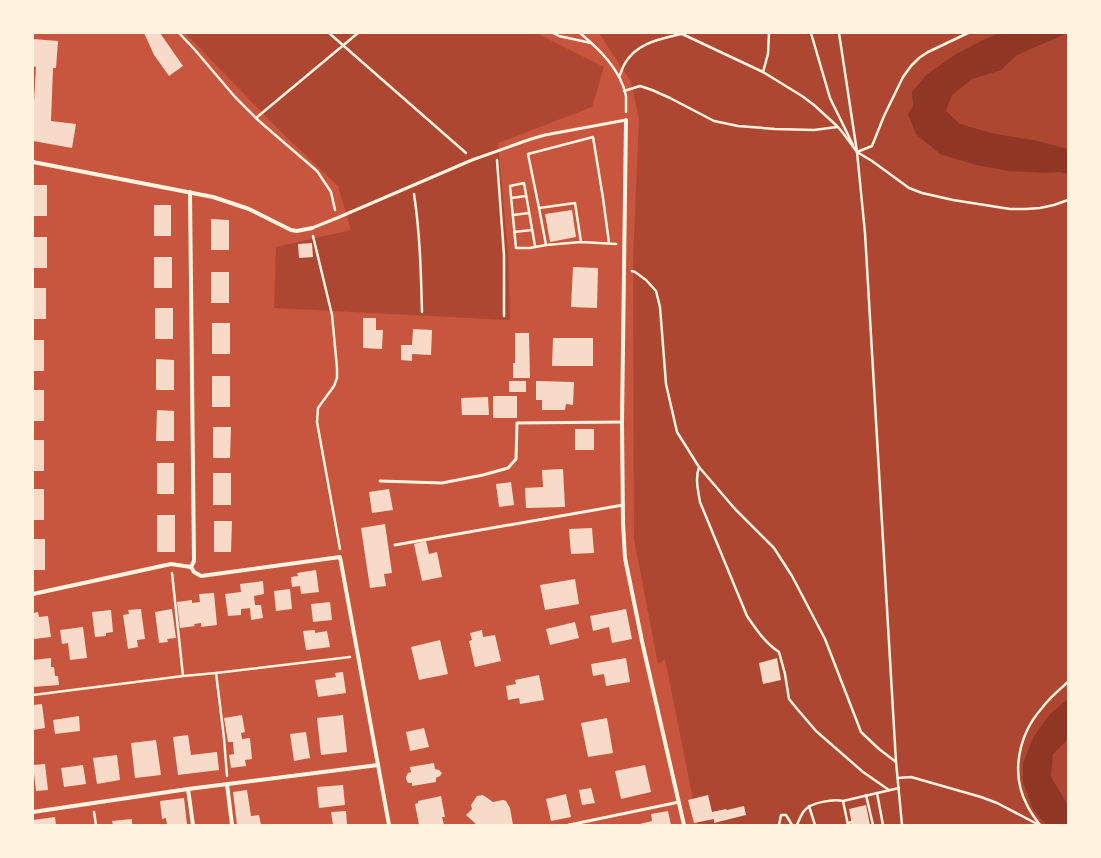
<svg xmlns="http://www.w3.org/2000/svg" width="1101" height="858" font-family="Inter,sans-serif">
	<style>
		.green { fill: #ae4732 }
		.water { fill: #8f3625 }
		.building { fill: #f7dbc8 }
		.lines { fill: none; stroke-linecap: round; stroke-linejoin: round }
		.path { stroke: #fff3e0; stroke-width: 2.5 }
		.service { stroke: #fff3e0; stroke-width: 3 }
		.minor { stroke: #fff3e0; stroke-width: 4 }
	</style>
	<rect width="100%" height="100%" fill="#c8553d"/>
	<g class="green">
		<path d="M185,33H536L604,67L592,107L498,143L508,253L510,320L274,308L276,247L351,230L338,186L278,129Z"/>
		<path d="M599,33H1068V825H698L665,659L658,664L634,539L633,260L639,119L631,82Z"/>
	</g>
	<g class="water">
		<path d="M1000,33H1065L1063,35L1017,55L1001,70L972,79L952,95L946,111L960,124L995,134L1034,140L1068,149V174L1060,172L1045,173L1010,171L976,165L940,154L916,134L908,114L913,106L912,92L926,75L956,54L983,40Z"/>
		<path d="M1068,699V739L1053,754L1051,777L1068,805V825H1046L1033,809L1023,782V763L1034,736L1051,713Z"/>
	</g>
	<g class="building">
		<path d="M144,33H160L183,66L169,76L154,55Z"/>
		<path d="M33,39L58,41L56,68H53L51,121L76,124L72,148L33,141V118L36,67L33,66Z"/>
		<rect x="33" y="185" width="14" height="31"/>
		<rect x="154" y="205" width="17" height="31"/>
		<path d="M572,210L576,237L550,242L545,214Z"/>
		<path d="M211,219L229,220V250H211Z"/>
		<rect x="33" y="237" width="14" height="31"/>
		<path d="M312,243L313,257L299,258L298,244Z"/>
		<rect x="154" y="257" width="18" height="31"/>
		<path d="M573,267L598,268L597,308L571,307Z"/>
		<rect x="211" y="272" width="18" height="31"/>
		<rect x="33" y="288" width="13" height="31"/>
		<rect x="155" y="308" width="18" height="31"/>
		<path d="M363,318H376V330H383L382,349L363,348Z"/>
		<rect x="212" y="323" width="18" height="31"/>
		<path d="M413,329L432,330L431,355L412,354V361L401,360V345H412Z"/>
		<path d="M515,333H529L530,378H513V363H515Z"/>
		<path d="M553,338H593V366H552Z"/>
		<rect x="33" y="340" width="11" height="31"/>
		<path d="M156,359L174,360V390H156Z"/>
		<rect x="212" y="376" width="18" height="31"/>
		<rect x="509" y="381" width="17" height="11"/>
		<path d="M536,381L574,382L573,405L566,404L565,410H542V400H536Z"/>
		<rect x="33" y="390" width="11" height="31"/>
		<rect x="493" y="396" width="24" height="22"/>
		<path d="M488,397L489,415H462L461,398Z"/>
		<path d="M157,410L174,411V441H156Z"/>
		<path d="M213,427H231L230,458H213Z"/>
		<rect x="575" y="429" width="19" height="21"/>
		<rect x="33" y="440" width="11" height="31"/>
		<rect x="157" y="463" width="17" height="31"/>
		<path d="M563,469L565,507L526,508L525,488L543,487L542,470Z"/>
		<rect x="213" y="473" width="18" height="32"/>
		<path d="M511,482L514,505L499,507L496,484Z"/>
		<rect x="33" y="489" width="11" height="31"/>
		<path d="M389,489L393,510L372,513L369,492Z"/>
		<rect x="157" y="515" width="18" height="37"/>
		<path d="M214,521H232L231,552H214Z"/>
		<path d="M385,524L392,573L384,574L386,586L370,588L361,528Z"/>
		<path d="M592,528L594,553L571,554L569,529Z"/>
		<rect x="33" y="539" width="12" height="31"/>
		<path d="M426,541L429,554L437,552L442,577L422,581L414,544Z"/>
		<path d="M316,570L319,592L301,594L300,586L292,587L291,577L298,576L297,573Z"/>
		<path d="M575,579L579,604L545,610L540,585Z"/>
		<path d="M263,581L264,594L254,596L255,605H261L263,618L251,620L250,608L241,609V615L228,616L225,594L241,592L240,584Z"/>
		<path d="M290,589L292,609L276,611L274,591Z"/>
		<path d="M214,593L217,625L201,627V623L194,624L195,626L180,628L177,602L192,600V603L200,602L199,594Z"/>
		<path d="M330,602L332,620L313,622L311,604Z"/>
		<path d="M141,609L145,639L137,640L138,647L128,649L123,615L129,614L128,610Z"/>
		<path d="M172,609L176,638L167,639L168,642L159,643L155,612Z"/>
		<path d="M626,609L632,639L612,643L609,627L593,631L590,616Z"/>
		<path d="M111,610L113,632L106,633V636L95,637L92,612Z"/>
		<path d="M38,612L39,617L48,616L51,637L34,639L33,613Z"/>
		<path d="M575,622L579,638L550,645L546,629Z"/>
		<path d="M83,627L87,658L70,660L68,643L62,644L60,630Z"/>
		<path d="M315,630V633L327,631L330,647L306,650L303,631Z"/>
		<path d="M482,630L483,637L495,635L501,661L475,667L469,641L472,640L470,633Z"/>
		<path d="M440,640L448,674L419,680L411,647Z"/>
		<path d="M51,658V667H54L55,676H58L59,685L33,687V660Z"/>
		<path d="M626,658L630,682L606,686L604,674L593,676L591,664Z"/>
		<path d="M777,658L781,680L763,684L759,663Z"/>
		<path d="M343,672L346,693L318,697L315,680L336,677L335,673Z"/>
		<path d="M539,675L544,700L520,704L519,698L508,700L506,686L516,684L515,680Z"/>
		<path d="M42,704L45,728L33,730V705Z"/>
		<path d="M242,715L245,732L241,733L242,739L250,738L252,759L245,760L246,766L231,768L229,755L234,754L233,742H228L224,718Z"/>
		<path d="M343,715L347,752L321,755L317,718Z"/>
		<path d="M79,716L80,731L55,734L53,720Z"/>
		<path d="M607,718L613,753L588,757L581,723Z"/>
		<path d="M424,728L429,747L410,751L406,732Z"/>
		<path d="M306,732L310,758L294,761L290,734Z"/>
		<path d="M188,735L191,755L217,752L219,770L178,775L173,737Z"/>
		<path d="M156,740L161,775L135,778L131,743Z"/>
		<path d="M117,755L120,780L97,784L93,758Z"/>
		<path d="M434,763L435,769L439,770L442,773L440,776L436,778V782L412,786V783H408L406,779V777L408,773L411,772L410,767Z"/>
		<path d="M45,764L48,790L36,791L33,765Z"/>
		<path d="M83,765L86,784L64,787L61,768Z"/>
		<path d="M645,765L651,792L621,799L615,771Z"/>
		<path d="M343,785L345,805L319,808L317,787Z"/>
		<path d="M591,788L595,803L582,805L579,790Z"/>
		<path d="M247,790L251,816L259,815L261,825H237L233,792Z"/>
		<path d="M566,794L571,817L551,821L546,799Z"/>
		<path d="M483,795L493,802L503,800L506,801L510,808L513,825H477L466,815L472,809L471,805L477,796Z"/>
		<path d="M708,795L712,812L726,809L727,810L744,806L746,815L714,823V819L694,823L688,800Z"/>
		<path d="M441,796L445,817H442L444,825H419L415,804L418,803V801Z"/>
		<path d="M184,798L187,825H167L166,818L162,819L160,801Z"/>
		<path d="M866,805L870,825H852L849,809Z"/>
		<path d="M346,811L347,825H333L331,812Z"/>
		<path d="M668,811L671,825H636L652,821L651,814Z"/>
		<path d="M55,817L56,825H33V820Z"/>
		<path d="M132,819V825H113L112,821Z"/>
	</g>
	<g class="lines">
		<g class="path">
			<path d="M179,33L195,50L235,97L259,121L317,171L331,192L335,210"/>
			<path d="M329,33L466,153"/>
			<path d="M553,33L559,36L591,43"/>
			<path d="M580,33C599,49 621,70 626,96C626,101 626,107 626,112"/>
			<path d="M680,33L763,72L802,96L814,105L837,126L843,133L857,152L872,161L909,188L922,193L953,200L1010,209H1026L1040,208L1054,205L1068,200"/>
			<path d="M811,33L830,98L853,145"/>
			<path d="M839,33L857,152L865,233L896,762L902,825"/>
			<path d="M763,72L768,54L769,33"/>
			<path d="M619,77C621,73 622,69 624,65C635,43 660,39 681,34"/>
			<path d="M624,91L640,86L652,90L670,98L714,121L738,126L775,129L814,130L837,127"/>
			<path d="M256,118L358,33"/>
			<path d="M857,152L872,146L884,116L903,77L911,66L919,58L928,52L968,33"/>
			<path d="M497,160L504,255V316"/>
			<path d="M414,194C420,233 421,273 422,312"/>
			<path d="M511,198L526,196"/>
			<path d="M539,208L528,154L593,137L603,198L609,243"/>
			<path d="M513,215L529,213"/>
			<path d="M514,232L532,230"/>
			<path d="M313,236L332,315L337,368V378L334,386L318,408L317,422L340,549"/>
			<path d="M581,242L575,203L539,208L546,245L581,242L616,244"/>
			<path d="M535,246L524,183L510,186L516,248H530L546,245"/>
			<path d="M632,271L635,272L646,280L656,291L660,307L666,384L677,432L699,467L735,509L774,548L792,576L825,639L861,732L879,749L896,762"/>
			<path d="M699,467C695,479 698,490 700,502L747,616C756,629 765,643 779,652L785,674L789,699L798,710L816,731L863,772L889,790"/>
			<path d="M172,573L183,676"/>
			<path d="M216,673L224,738L227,776"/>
			<path d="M33,695L183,676L216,673L350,657"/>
			<path d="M898,778L911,777L981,797L997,803L1039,825"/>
			<path d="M877,793L883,825"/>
			<path d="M866,795L873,825"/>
			<path d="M843,801L848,825"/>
			<path d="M809,806L815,825"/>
			<path d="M94,812L96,825"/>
			<path d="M848,823L852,822"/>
			<path d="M779,825L781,815H786L792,825"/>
			<path d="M797,825C799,820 801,815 804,811C811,802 833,799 843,801L899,788"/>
			<path d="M1040,825C1035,818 1030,812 1027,805C1010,773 1019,734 1042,708C1049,698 1059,690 1068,682"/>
		</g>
		<g class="service">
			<path d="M312,228L337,218L472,160L531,139L545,135L626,120"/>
			<path d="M380,481L442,483L483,475L508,468L516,459L517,423L622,422"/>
			<path d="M395,545L623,505"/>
			<path d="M569,825L679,802"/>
		</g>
		<g class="minor">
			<path d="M626,120L622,422L623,523L625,558L643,646L684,825"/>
			<path d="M33,162L213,197L249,209L291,230L297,231L312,228"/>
			<path d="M191,567L194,572L201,576L340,557L389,825"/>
			<path d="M33,594L171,564L191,567L194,561L190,192"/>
			<path d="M227,784L232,825"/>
			<path d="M188,789L193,825"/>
			<path d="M33,812L188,789L378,765"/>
		</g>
	</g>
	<rect width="1101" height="858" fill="none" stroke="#fff3e0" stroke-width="68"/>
</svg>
